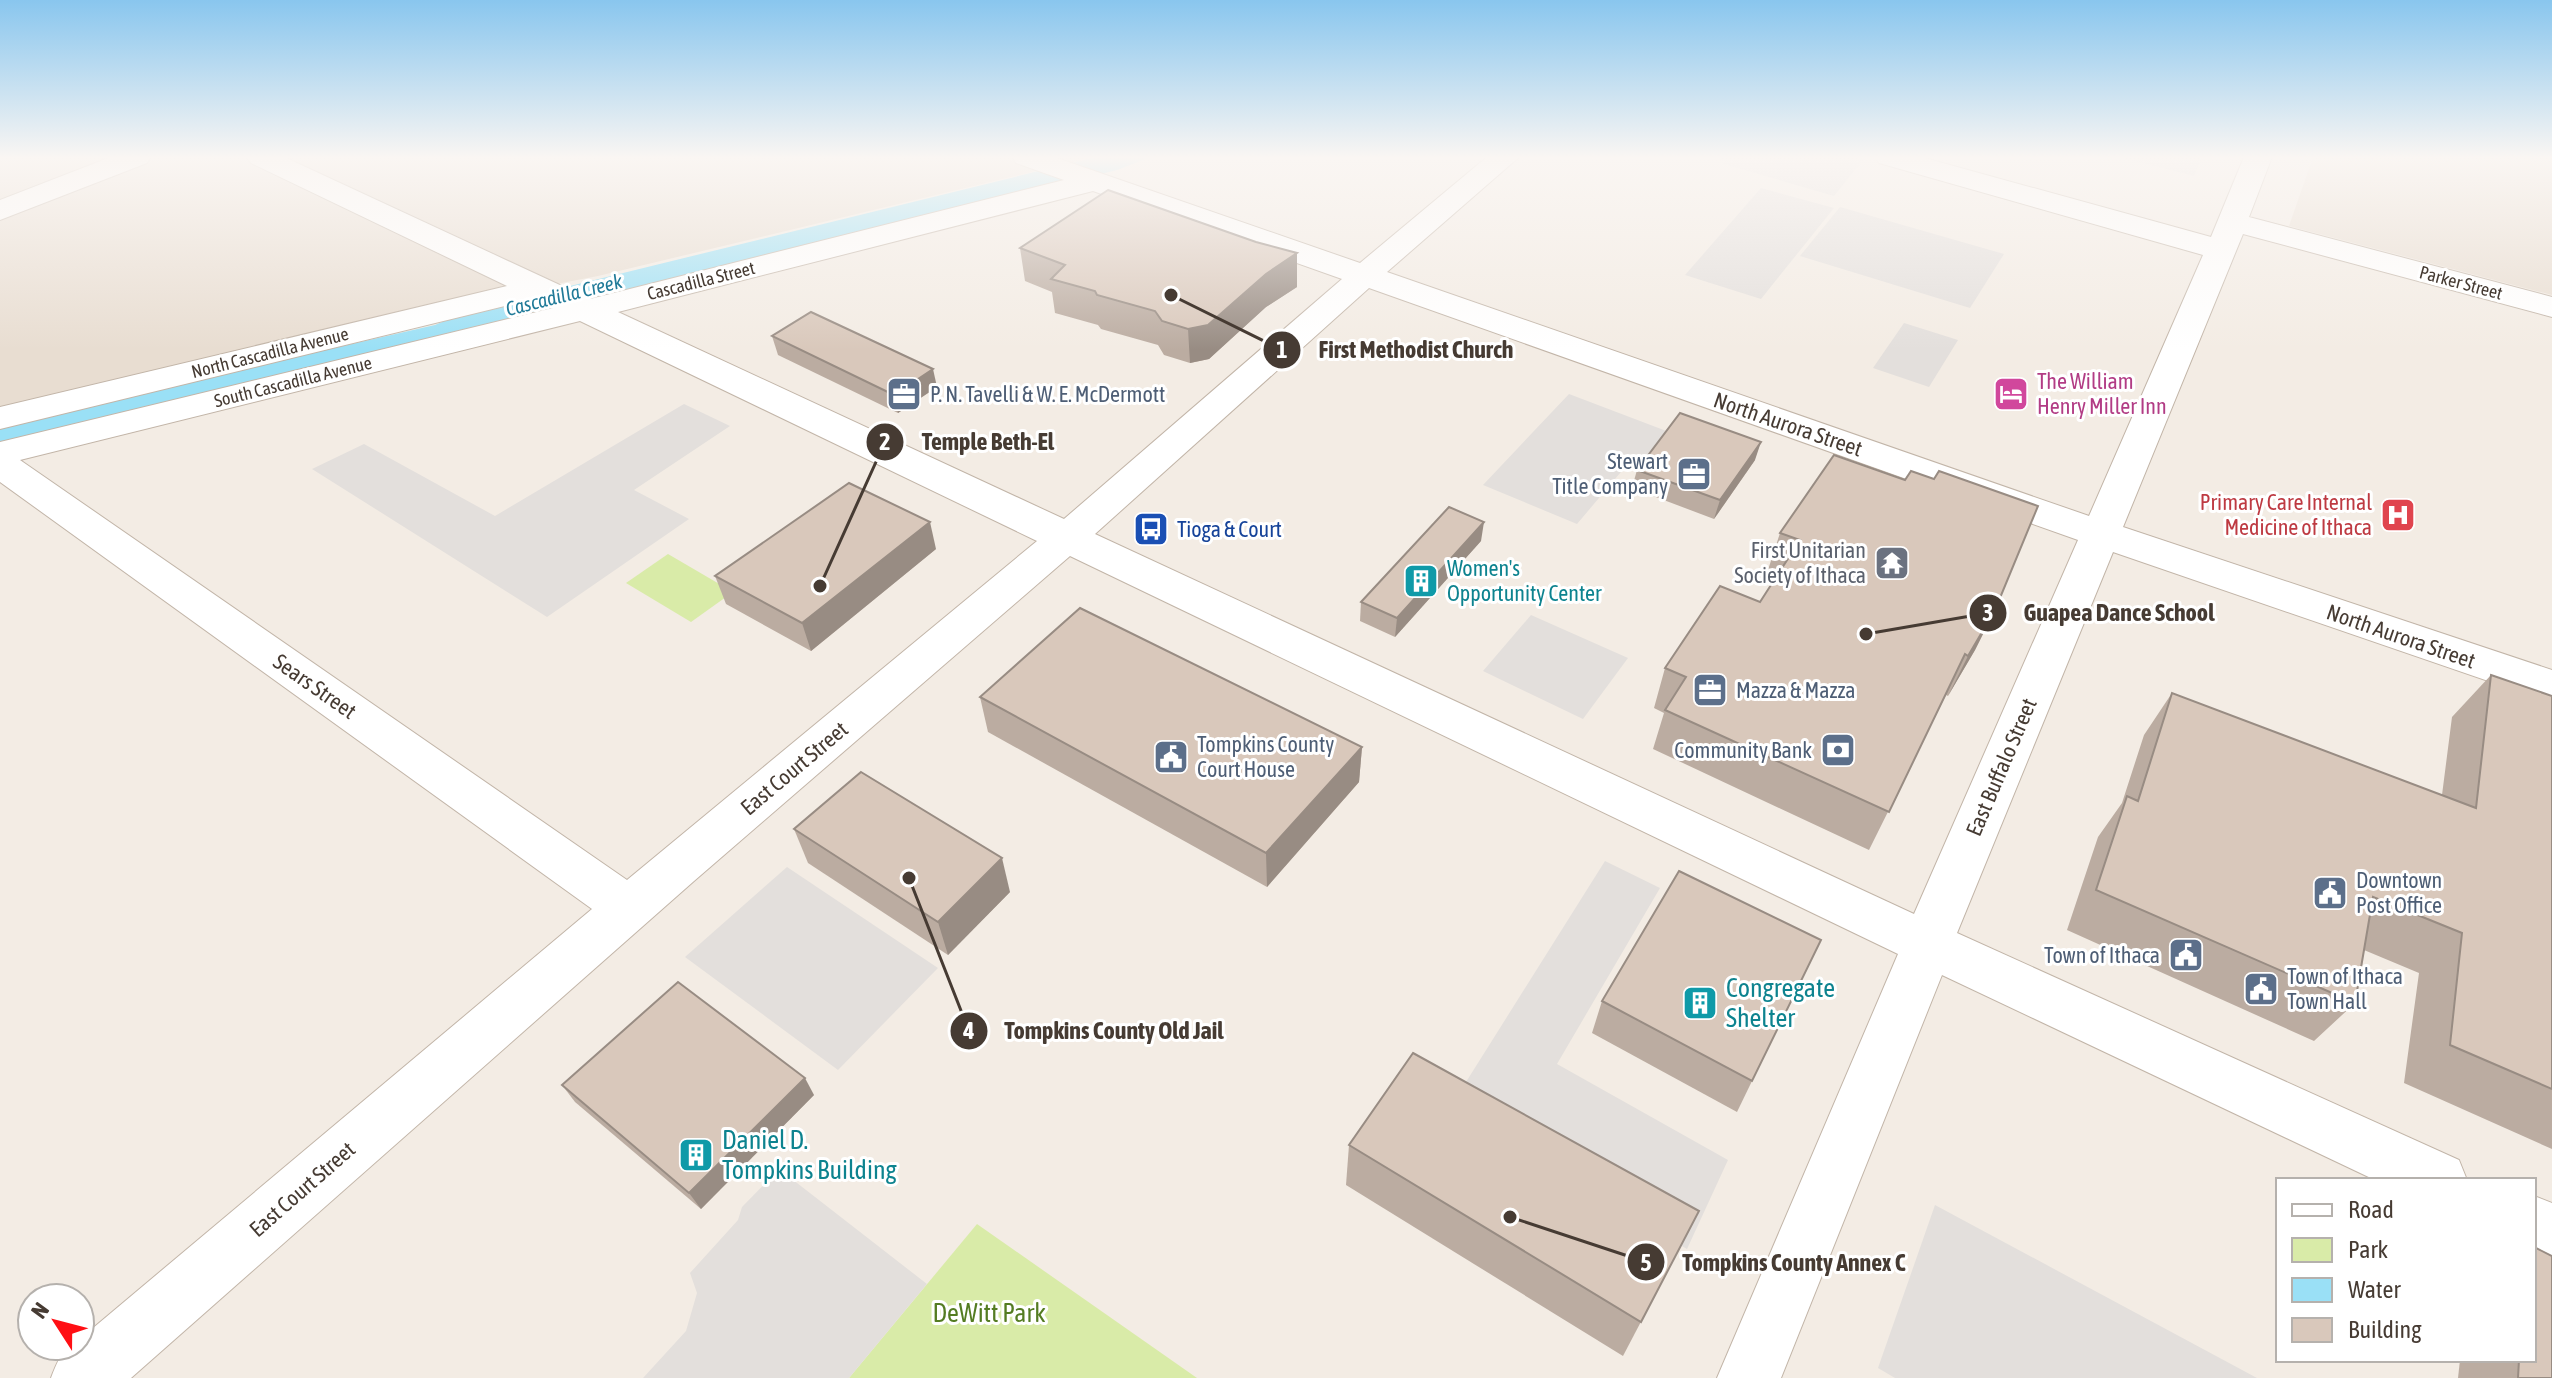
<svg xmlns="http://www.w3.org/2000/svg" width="2552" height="1378" font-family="'Asap Condensed',sans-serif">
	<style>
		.residential { fill: #e8ddd1 }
		.green { fill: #d9eba8 }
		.parking { fill: #e3dfdc }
		.water { fill: #9ae0f6 }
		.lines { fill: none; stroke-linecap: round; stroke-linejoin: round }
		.minor-casing { stroke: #c2b5a8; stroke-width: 2 }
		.minor { fill: #fff; fill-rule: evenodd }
		.wall { fill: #bbaca1 }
		.shaded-wall { fill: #988c83 }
		.building { fill: #d9c8bb; stroke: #988c83; stroke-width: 2 }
		.labels { text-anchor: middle; stroke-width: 6; stroke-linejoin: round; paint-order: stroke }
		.far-street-label { font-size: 18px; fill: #463b33; stroke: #fff }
		.far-water-label { font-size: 20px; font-style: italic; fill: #207a98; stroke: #fff }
		.hotel-label { font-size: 22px; fill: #b23c85; stroke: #fff; text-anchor: start }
		.service-label { font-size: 22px; fill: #4e5e75; stroke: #fff; text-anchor: start }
		.street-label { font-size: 22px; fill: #463b33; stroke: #fff }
		.health-label { font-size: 22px; fill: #be3a42; stroke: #fff; text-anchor: end }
		.transit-label { font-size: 22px; fill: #164399; stroke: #fff; text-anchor: start }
		.worship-label { font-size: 22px; fill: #5b616d; stroke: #fff; text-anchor: end }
		.culture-label { font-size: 22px; fill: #0d838f; stroke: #fff; text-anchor: start }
		.near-culture-label { font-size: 26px; fill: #0d838f; stroke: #fff; text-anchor: start }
		.near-park-label { font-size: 26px; fill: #547c22; stroke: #fff }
		.leader { fill: none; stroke: #463b33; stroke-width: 3 }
		.callout-dot { fill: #463b33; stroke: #fff; stroke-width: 3 }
		.mark-label { font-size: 24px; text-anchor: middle; font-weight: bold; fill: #fff }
		.callout-label { font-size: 24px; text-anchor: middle; font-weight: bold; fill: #463b33; stroke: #fff; stroke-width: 6; stroke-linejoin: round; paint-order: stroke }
	</style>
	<rect width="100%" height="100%" fill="#f3ece4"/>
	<g class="residential">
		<path d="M0,157H1094L598,276L472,300L0,412Z"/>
		<path d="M2313,157H2552V295L2289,226Z"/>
	</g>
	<g class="green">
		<path d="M668,554L733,592L691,622L626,583Z"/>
		<path d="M977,1224L1197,1378H849Z"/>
	</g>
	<g class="parking">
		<path d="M1854,157L1863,160L1834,196L1724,164L1720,158Z"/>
		<path d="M2119,157H2202L2194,176Z"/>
		<path d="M1761,188L1834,208L1761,299L1685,275Z"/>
		<path d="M1840,207L2004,254L1970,308L1800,256Z"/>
		<path d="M1904,323L1958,340L1929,387L1873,368Z"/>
		<path d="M1569,394L1669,432L1638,470L1626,466L1577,524L1483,485Z"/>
		<path d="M684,404L730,426L634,490L689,519L547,617L312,469L364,444L495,516Z"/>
		<path d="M1531,615L1628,658L1583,719L1483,671Z"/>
		<path d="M1605,861L1660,888L1557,1064L1728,1160L1687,1249L1449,1109Z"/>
		<path d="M787,867L938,968L838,1070L685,957Z"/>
		<path d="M779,1169L927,1284L849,1378H643L686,1331L697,1293L690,1273L738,1220L742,1207Z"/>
		<path d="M1935,1205L2257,1378H1895L1878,1368Z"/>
	</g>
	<path class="water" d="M1096,157H1151L1117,170L0,445V424L435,325L468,311Z"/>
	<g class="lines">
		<g class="minor-casing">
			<g id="minor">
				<path d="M111,157H151L147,163L0,220V200Z"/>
				<path d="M247,157H284L590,299L1064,180L1016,163L1012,157H1054L1360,263L1487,157H1519L1387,272L2089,516L2203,255L1879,163L1875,157H1921L2211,237L2244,157H2272L2249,217L2552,297V317L2243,234L2123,527L2552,670V703L2113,552L1957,933L2459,1160L2467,1180H2375L1942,975L1781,1378H1717L1898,954L1070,556L694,881L131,1378H51C57,1363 62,1346 80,1346V1339L592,909L0,482V442L553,308L534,299L0,429V407L507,286L251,163ZM1093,191L1342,279L1064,519L618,312ZM1369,288L2078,540L1914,914L1095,534ZM580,321L1037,541L627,880L20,460Z"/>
				<path d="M2534,1196L2552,1203V1263L2534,1255Z"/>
			</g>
		</g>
		<use href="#minor" class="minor"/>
	</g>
	<g class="wall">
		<path d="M1020,248L1297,287L1266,307L1209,359L1190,363L1164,355L1158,345L1101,329L1098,325L1055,313L1052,292L1025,281Z"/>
		<path d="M772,336L937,387L898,413L778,355Z"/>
		<path d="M1755,460L1714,519L1632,488L1637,470Z"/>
		<path d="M1780,533L1995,610L1975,650L1948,696L1946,695L1869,850L1653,749L1664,713L1654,708L1665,668L1760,602L1776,576L1767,573Z"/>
		<path d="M1481,541L1395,637L1360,621L1361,602Z"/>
		<path d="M936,549L811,651L726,604L715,576Z"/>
		<path d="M2491,675L2552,696V1149L2404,1083L2419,973L2364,950L2355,1003L2314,1041L2067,930L2098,837L2122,803L2144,735L2172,693L2442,795L2452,717Z"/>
		<path d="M980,697L1362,747L1359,782L1267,887L988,732Z"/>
		<path d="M794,829L1010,892L948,955L808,863Z"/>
		<path d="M1602,1001L1752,1081L1737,1112L1592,1033Z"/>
		<path d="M562,1085L814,1095L701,1209L575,1102Z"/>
		<path d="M1349,1145L1699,1211L1623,1356L1346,1185Z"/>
		<path d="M2460,1360H2534L2552,1378H2458Z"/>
	</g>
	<g class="shaded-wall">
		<path d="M1297,253V287L1266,307L1209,359L1190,363L1188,329L1266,274Z"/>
		<path d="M933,369L937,387L898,413L894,395Z"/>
		<path d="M1761,442L1755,460L1714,519L1720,500Z"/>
		<path d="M930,522L936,549L811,651L802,623Z"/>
		<path d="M1484,522L1481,541L1395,637L1397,618Z"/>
		<path d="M1995,610L1975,650L1948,696L1968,656Z"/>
		<path d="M1362,747L1359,782L1267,887L1266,853Z"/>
		<path d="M1002,858L1010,892L948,955L938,922Z"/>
		<path d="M805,1078L814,1095L701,1209L689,1193Z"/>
	</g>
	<g class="building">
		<path d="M1108,190L1256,242L1297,253L1266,274L1208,325L1188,329L1162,321L1155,311L1097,295L1095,291L1051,279L1065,265L1020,248Z"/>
		<path d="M811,312L933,369L894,395L772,336Z"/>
		<path d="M1680,413L1761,442L1720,500L1637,470Z"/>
		<path d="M1834,455L1905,480L1911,471L1934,479L1939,471L2038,506L1995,610L1968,656L1965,654L1889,812L1665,710L1686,677L1665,668L1720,586L1760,602L1800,540L1780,533Z"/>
		<path d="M849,483L930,522L802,623L715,576Z"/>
		<path d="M1449,507L1484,522L1397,618L1361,602Z"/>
		<path d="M1080,608L1362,747L1266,853L980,697Z"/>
		<path d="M2491,675L2552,696V1089L2450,1045L2462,933L2373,897L2355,1003L2096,890L2127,796L2138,801L2172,693L2476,808Z"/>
		<path d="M861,772L1002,858L938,922L794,829Z"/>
		<path d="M1679,871L1821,940L1752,1081L1602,1001Z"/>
		<path d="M678,982L805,1078L689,1193L562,1085Z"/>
		<path d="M1413,1053L1699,1211L1641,1322L1349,1145Z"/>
		<path d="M2534,1247L2552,1256V1378H2518L2519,1360H2534Z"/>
	</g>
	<linearGradient id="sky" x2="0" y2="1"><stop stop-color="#89c6ee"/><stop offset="0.45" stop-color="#faf6f3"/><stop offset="1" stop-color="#faf6f3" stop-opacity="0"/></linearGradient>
	<rect width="2552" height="350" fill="url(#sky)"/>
	<defs>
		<g id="office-square" transform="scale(1.8)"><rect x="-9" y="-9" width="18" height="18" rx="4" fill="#5c6f8a" stroke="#fff"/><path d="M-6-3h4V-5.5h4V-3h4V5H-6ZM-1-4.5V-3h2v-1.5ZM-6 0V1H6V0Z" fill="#fff"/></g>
		<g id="hotel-square" transform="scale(1.8)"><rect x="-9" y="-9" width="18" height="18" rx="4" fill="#d1479c" stroke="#fff"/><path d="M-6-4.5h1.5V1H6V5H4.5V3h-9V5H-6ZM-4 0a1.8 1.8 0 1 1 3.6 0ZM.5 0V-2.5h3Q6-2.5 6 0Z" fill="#fff"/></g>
		<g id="hospital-square" transform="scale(1.8)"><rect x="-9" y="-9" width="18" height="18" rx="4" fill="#e0444e" stroke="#fff"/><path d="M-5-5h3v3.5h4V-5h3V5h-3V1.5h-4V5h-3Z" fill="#fff"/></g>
		<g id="bus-square" transform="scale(1.8)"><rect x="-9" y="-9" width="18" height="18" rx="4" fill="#1a4fb4" stroke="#fff"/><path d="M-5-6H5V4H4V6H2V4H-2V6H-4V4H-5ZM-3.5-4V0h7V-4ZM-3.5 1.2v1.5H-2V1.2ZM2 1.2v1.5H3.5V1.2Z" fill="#fff"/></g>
		<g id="temple-square" transform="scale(1.8)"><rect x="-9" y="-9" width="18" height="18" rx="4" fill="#6b7280" stroke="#fff"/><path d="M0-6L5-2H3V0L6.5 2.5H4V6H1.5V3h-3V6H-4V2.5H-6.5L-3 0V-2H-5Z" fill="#fff"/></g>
		<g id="building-square" transform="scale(1.8)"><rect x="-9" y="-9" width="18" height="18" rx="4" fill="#0f9aa8" stroke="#fff"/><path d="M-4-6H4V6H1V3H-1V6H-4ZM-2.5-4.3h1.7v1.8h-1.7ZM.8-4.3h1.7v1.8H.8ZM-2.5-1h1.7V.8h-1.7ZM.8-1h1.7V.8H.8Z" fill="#fff"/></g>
		<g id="bank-square" transform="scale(1.8)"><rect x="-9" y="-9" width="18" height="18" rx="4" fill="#5c6f8a" stroke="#fff"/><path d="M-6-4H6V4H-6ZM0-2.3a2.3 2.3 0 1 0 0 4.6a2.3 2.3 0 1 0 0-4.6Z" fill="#fff"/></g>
		<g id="civic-square" transform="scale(1.8)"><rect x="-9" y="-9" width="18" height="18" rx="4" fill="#5c6f8a" stroke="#fff"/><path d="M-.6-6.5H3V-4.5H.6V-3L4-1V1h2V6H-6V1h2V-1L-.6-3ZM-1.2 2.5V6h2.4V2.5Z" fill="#fff"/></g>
	</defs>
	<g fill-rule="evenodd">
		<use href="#office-square" x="904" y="394"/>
		<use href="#hotel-square" x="2011" y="394"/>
		<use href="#office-square" x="1694" y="474"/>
		<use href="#hospital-square" x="2398" y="515"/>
		<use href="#bus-square" x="1151" y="529"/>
		<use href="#temple-square" x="1892" y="563"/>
		<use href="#building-square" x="1421" y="581"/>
		<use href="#office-square" x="1710" y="690"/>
		<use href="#bank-square" x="1838" y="750"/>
		<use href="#civic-square" x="1171" y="757"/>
		<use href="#civic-square" x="2330" y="893"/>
		<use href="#civic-square" x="2186" y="955"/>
		<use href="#civic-square" x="2261" y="989"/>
		<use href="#building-square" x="1700" y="1003"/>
		<use href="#building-square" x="696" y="1155"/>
	</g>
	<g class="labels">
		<g class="far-street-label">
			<text transform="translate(701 281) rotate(-14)" y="6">Cascadilla Street</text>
			<text transform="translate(2461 283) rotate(15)" y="6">Parker Street</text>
			<text transform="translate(270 353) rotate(-14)" y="6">North Cascadilla Avenue</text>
			<text transform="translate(293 382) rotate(-14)" y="6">South Cascadilla Avenue</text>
		</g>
		<g class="far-water-label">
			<text transform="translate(564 295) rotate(-14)" y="7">Cascadilla Creek</text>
		</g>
		<g class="hotel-label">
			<text x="2037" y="389">The William<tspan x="2037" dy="25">Henry Miller Inn</tspan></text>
		</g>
		<g class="service-label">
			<text x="930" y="402">P. N. Tavelli &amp; W. E. McDermott</text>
			<text x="1668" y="469" text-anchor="end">Stewart<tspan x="1668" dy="25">Title Company</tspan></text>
			<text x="1736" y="698">Mazza &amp; Mazza</text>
			<text x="1197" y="752">Tompkins County<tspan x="1197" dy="25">Court House</tspan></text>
			<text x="1812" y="758" text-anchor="end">Community Bank</text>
			<text x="2356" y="888">Downtown<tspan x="2356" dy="25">Post Office</tspan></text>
			<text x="2160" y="963" text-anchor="end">Town of Ithaca</text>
			<text x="2287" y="984">Town of Ithaca<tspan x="2287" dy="25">Town Hall</tspan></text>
		</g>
		<g class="street-label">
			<text transform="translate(1788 424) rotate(19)" y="8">North Aurora Street</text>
			<text transform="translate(2401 636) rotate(19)" y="8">North Aurora Street</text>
			<text transform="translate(315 686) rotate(35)" y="8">Sears Street</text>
			<text transform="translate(2001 767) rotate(-67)" y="8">East Buffalo Street</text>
			<text transform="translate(794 768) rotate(-40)" y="8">East Court Street</text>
			<text transform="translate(302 1189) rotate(-41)" y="8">East Court Street</text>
		</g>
		<g class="health-label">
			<text x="2372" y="510">Primary Care Internal<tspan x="2372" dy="25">Medicine of Ithaca</tspan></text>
		</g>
		<g class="transit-label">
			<text x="1177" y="537">Tioga &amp; Court</text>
		</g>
		<g class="worship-label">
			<text x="1866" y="558">First Unitarian<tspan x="1866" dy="25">Society of Ithaca</tspan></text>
		</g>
		<g class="culture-label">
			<text x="1447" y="576">Women's<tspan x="1447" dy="25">Opportunity Center</tspan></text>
		</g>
		<g class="near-culture-label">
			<text x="1726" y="997">Congregate<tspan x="1726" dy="30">Shelter</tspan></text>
			<text x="722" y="1149">Daniel D.<tspan x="722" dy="30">Tompkins Building</tspan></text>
		</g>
		<g class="near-park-label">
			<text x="989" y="1322">DeWitt Park</text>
		</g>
	</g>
	<path class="leader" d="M1171 295L1282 350M820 586L885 442M1866 634L1988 613M909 878L969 1031M1510 1217L1646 1262"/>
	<g class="callout-dot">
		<circle cx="1171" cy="295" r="8"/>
		<circle cx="820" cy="586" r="8"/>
		<circle cx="1866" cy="634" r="8"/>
		<circle cx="909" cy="878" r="8"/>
		<circle cx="1510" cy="1217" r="8"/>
		<circle cx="1282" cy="350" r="20"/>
		<circle cx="885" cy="442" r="20"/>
		<circle cx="1988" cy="613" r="20"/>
		<circle cx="969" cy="1031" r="20"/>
		<circle cx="1646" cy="1262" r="20"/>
	</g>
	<g class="mark-label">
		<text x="1282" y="358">1</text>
		<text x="885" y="450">2</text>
		<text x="1988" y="621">3</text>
		<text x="969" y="1039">4</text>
		<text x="1646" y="1271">5</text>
	</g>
	<g class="callout-label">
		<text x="1416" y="358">First Methodist Church</text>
		<text x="988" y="450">Temple Beth-El</text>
		<text x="2119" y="621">Guapea Dance School</text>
		<text x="1114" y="1039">Tompkins County Old Jail</text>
		<text x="1794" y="1271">Tompkins County Annex C</text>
	</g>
	<rect x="2276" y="1178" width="260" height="184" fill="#ffffff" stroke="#b5b1ad" stroke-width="2"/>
	<rect x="2292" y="1204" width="40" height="12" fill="#ffffff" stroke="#b5b1ad" stroke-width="2"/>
	<text x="2348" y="1218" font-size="24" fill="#463b33">Road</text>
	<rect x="2292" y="1238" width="40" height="24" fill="#d9eba8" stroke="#b5b1ad" stroke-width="2"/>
	<text x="2348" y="1258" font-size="24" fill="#463b33">Park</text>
	<rect x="2292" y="1278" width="40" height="24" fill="#9ae0f6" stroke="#b5b1ad" stroke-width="2"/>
	<text x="2348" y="1298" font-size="24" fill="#463b33">Water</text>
	<rect x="2292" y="1318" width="40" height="24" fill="#d9c8bb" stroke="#b5b1ad" stroke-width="2"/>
	<text x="2348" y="1338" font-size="24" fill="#463b33">Building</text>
	<g transform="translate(56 1322) rotate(306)"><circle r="38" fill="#ffffff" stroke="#b5b1ad" stroke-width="2"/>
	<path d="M0-6L14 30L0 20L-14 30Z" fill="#ff0f14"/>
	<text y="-12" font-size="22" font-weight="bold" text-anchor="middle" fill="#463b33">N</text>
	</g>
</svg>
